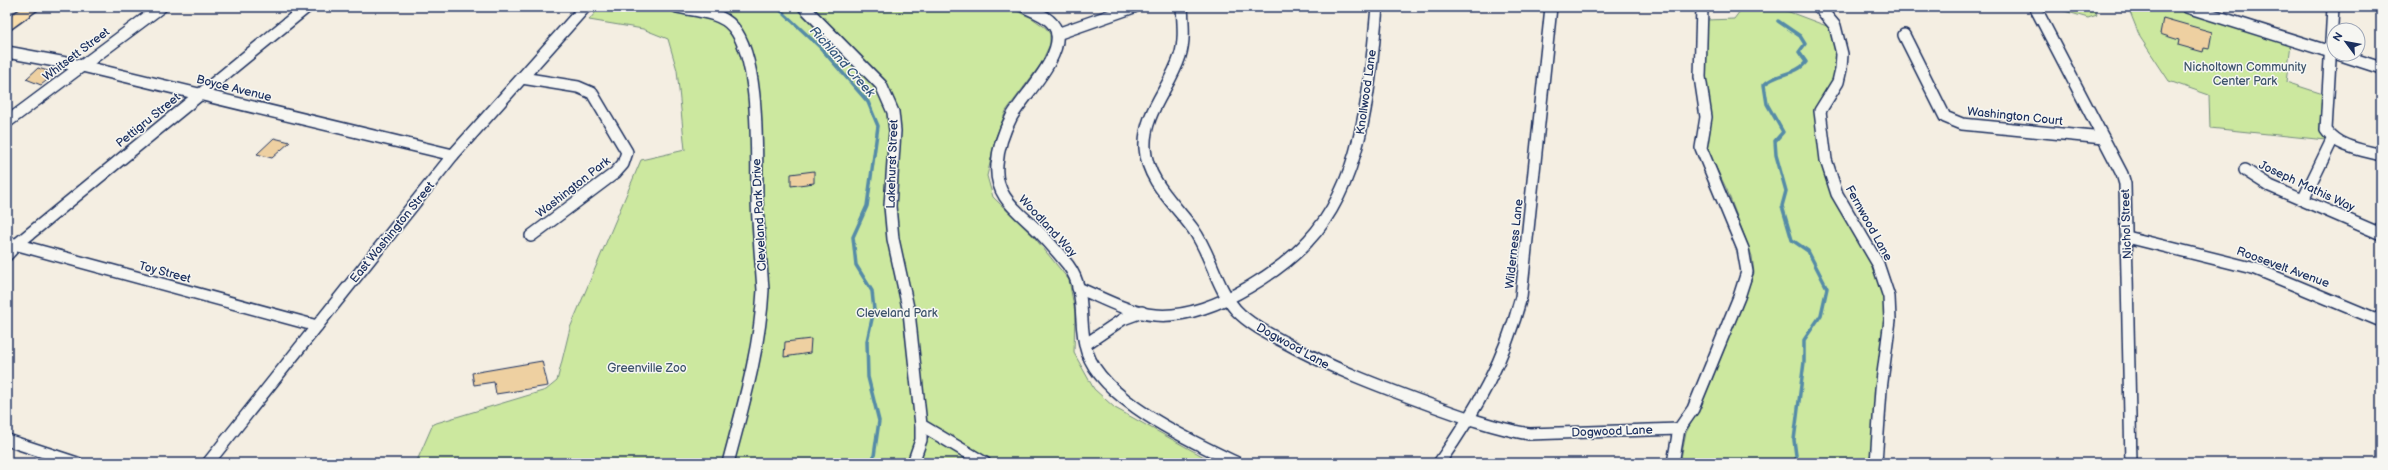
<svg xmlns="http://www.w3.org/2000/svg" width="2388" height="470" font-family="'Balsamiq Sans',sans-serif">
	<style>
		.green { fill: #cce89f; stroke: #748c7e }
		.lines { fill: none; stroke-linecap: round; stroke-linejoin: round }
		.stream { stroke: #548ba7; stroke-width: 3.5 }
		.building { fill: #eed0a1; stroke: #1b2f5e }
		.minor-casing { stroke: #1b2f5e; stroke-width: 14 }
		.highway-casing { stroke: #1b2f5e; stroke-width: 3 }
		.minor { stroke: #f6f6f2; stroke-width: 11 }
		.highway { fill: #faddab; fill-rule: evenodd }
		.labels { text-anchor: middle; stroke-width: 3; stroke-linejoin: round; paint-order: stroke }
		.street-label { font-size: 12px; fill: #1b2f5e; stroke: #f6f6f2 }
		.park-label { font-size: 12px; fill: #3e546b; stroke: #f6f6f2 }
		.water-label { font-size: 13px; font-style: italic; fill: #33567c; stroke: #f6f6f2 }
	</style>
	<rect width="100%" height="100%" fill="#f4eee2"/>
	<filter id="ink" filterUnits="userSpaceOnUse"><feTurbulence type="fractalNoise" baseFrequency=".025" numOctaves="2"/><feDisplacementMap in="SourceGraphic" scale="8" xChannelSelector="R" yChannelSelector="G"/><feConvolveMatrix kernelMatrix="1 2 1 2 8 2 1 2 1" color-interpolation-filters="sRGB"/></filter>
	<g filter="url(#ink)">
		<g class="green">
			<path d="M600,7H1007L1032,18L1046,28L1050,34V44L1041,64L1006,111L996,137L987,176L993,197L1034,237L1069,280L1075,312L1074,353L1094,389L1115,408L1215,463H416L433,424L546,390L557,381L570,328L641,160L685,150L677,70L668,39L643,29L589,20Z"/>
			<path d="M1743,7H1776L1832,28L1838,51V76L1818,104L1824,161L1878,273L1887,305L1873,463H1680L1686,433L1710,384L1754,273L1752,256L1727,190L1707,149L1711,124L1705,69L1707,20L1734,19Z"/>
			<path d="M2051,7H2094L2097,15L2088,18Z"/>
			<path d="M2128,7H2168L2291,44L2286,82L2323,94L2320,131L2326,140L2210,128L2209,95L2169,81L2140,37Z"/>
		</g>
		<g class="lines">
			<g class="stream">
				<path d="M777,7L820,47L868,102L878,126L867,206L853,237L856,265L872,291L874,310L867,341L868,377L879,421L873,463"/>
				<path d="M1778,21L1800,36L1805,44L1799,52L1806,62C1797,75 1775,73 1764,85L1767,104L1783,132L1775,141L1776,155L1786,191L1782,206L1792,240L1808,251L1827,288L1821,315L1804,340V362L1794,440L1797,463"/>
			</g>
		</g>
		<g class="building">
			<path d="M2163,18L2212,32L2209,49L2204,48L2203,52L2178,45L2179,40L2160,34Z"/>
			<path d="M38,68L48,71L56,73L41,85L26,79Z"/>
			<path d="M274,138L290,142L272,158L257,154Z"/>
			<path d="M814,171V183L791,186V174Z"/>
			<path d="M811,339L810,353L784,357L785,342Z"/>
			<path d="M542,361L548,386L496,394L494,382L474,385L472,373Z"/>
		</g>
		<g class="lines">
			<g class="minor-casing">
				<g id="minor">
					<path d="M677,7C695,11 721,12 733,27C761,60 756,156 757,199C758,230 761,260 763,290C760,349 743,406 728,463"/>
					<path d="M804,7L881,85L893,112L895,131L890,206L893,239L909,312L921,425L985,463"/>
					<path d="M1025,7C1035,12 1052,18 1056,30C1065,55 1024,95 1012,116C1004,131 998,148 997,165C994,198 1020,212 1040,233C1050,243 1059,254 1068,265C1088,292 1077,323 1087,352C1103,401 1193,442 1237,463"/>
					<path d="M1182,7C1183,23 1185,41 1180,56C1170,88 1143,113 1145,148C1147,181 1175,204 1193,229C1211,254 1216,287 1236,310C1249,324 1269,334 1286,343C1331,368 1379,386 1428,404C1461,416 1494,428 1529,434L1679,429"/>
					<path d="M1819,7L1835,26L1842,54L1841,69L1838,82L1820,111L1826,160L1837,194L1878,264L1889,297L1890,320L1881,389L1876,463"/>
					<path d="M2035,7L2122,174L2125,184L2131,463"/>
					<path d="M2187,7L2334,53"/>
					<path d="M2333,7L2326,130C2337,147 2363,150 2381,155"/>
					<path d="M1057,34L1134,7"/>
					<path d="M1904,35L1945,117L1962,124L2103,138"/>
					<path d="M7,52L82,66L453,155"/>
					<path d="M2338,54L2381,68"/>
					<path d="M522,78L578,87L592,93L627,152L623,164L615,173L531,236"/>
					<path d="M7,122L161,7"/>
					<path d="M2245,170L2270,186L2381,234"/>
					<path d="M2303,200L2333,138"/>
					<path d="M2127,237L2256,269L2381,321"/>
					<path d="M7,242L317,326"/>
					<path d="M7,255L16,245L307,7"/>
					<path d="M1078,288C1103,298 1128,313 1155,315C1186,318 1222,303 1249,287C1271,274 1291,260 1308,241C1364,182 1370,83 1377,7"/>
					<path d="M1086,344L1123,319L1142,312"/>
					<path d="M7,440L77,463"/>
					<path d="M208,463L453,155L585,7"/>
					<path d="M913,463L921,440V425"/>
					<path d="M1439,463C1476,411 1505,359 1521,297L1551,7"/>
					<path d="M1673,463L1679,429L1693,409L1739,297L1747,272L1743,249L1701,148L1706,117L1700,77L1702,7"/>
				</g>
			</g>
			<g class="highway-casing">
				<path id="highway" d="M24,7H41L12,28L7,30V18Z"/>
			</g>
			<use href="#minor" class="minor"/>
			<use href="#highway" class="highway"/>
		</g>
	</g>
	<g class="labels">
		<g class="street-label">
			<text transform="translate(76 54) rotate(-37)" y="4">Whitsett Street</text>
			<text transform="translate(234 88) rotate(14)" y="4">Boyce Avenue</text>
			<text transform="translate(1366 92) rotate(-82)" y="4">Knollwood Lane</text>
			<text transform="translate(2015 116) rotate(6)" y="4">Washington Court</text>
			<text transform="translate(148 120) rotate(-39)" y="4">Pettigru Street</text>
			<text transform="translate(892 164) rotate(-88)" y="4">Lakehurst Street</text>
			<text transform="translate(2307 186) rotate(25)" y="4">Joseph Mathis Way</text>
			<text transform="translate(573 187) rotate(-38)" y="4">Washington Park</text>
			<text transform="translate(759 215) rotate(-93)" y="4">Cleveland Park Drive</text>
			<text transform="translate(1869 223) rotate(61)" y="4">Fernwood Lane</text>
			<text transform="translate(2126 224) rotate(-92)" y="4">Nichol Street</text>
			<text transform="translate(1048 226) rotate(47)" y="4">Woodland Way</text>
			<text transform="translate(392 232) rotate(-51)" y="4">East Washington Street</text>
			<text transform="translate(1514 244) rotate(-84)" y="4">Wilderness Lane</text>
			<text transform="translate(2283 267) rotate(20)" y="4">Roosevelt Avenue</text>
			<text transform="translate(165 272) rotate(15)" y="4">Toy Street</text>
			<text transform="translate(1293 346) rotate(29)" y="4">Dogwood Lane</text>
			<text transform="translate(1612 431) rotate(-2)" y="4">Dogwood Lane</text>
		</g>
		<g class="park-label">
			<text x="2245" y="71">Nicholtown Community<tspan x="2245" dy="14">Center Park</tspan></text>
			<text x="897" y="317">Cleveland Park</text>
			<text x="647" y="372">Greenville Zoo</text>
		</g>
		<g class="water-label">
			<text transform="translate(843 61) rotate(48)" y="5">Richland Creek</text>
		</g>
	</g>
	<rect width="2388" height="470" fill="none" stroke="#f6f6f2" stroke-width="24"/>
	<rect x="12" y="12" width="2364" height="446" fill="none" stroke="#1b2f5e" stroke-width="1.5" filter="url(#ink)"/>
	<g transform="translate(2346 42) rotate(302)"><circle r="19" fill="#f6f6f2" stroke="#9ea6b7"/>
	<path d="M0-3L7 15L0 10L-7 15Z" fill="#1b2f5e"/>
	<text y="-6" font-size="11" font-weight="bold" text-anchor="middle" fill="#1b2f5e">N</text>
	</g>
</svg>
